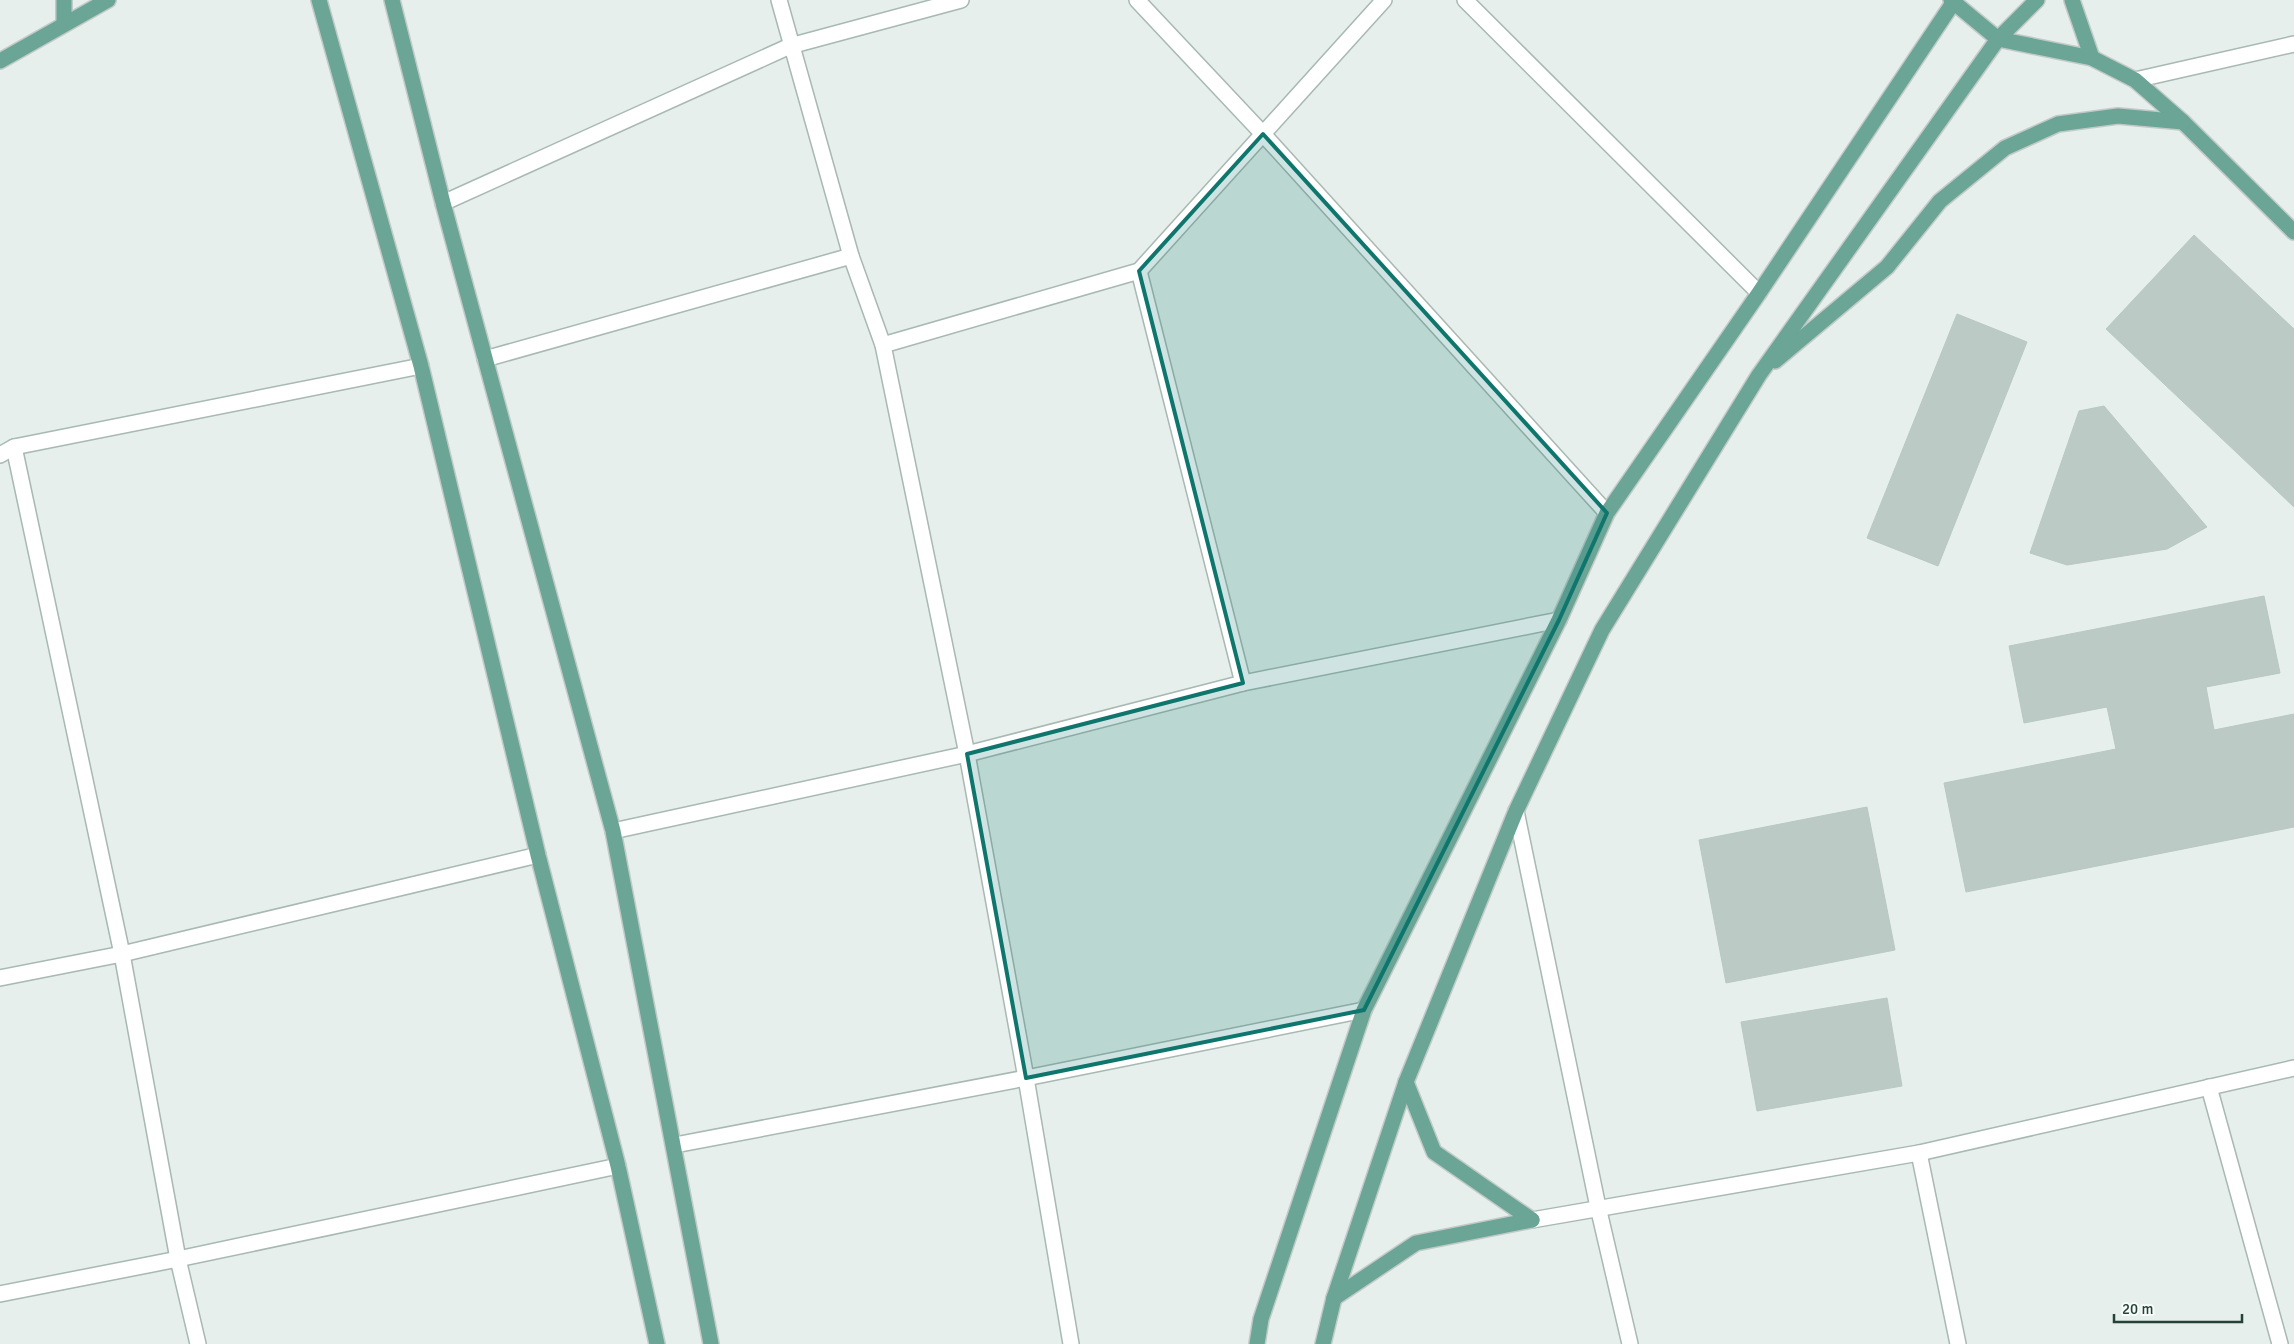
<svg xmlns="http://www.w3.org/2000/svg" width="2294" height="1344" font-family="Signika,sans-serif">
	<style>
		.building { fill: #bbcac4; stroke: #b8c9c2 }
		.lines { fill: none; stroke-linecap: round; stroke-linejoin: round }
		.minor-casing { stroke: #a8b8b2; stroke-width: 18 }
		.major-casing { stroke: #c2cac8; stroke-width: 18 }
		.minor { stroke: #fff; stroke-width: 15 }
		.major { stroke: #6aa596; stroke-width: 15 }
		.marked { fill: #0f766e; fill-opacity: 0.2; stroke: #0f766e; stroke-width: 4; stroke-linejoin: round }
	</style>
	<rect width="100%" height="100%" fill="#e6efeb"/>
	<g class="building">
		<path d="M2194,235L2294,329V507L2106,329Z"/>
		<path d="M1957,314L2027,342L1938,566L1867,538Z"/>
		<path d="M2104,406L2207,527L2167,549L2067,565L2030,553L2079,411Z"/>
		<path d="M2264,596L2280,673L2206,687L2214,730L2294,714V827L1966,892L1944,783L2116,749L2107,707L2024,723L2009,646Z"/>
		<path d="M1867,807L1895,950L1726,983L1699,840Z"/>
		<path d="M1887,998L1902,1086L1757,1111L1741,1022Z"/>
	</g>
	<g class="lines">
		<g class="minor-casing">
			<g id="minor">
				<path d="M779,0L851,256L883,345L967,754L1026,1078L1071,1344"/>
				<path d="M1137,0L1263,134L1607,513"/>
				<path d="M1465,0L1759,293"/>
				<path d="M2135,80L2294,44"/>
				<path d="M443,203L790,46L961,0"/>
				<path d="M1139,271L1243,683"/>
				<path d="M883,345L1139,271L1384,0"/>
				<path d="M485,359L851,256"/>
				<path d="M14,447L122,954L178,1259L198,1344"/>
				<path d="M0,455L14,447L421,366"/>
				<path d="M1516,811L1598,1207L1630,1344"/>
				<path d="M613,831L967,754L1243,683L1559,620"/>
				<path d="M0,978L122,954L538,855"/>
				<path d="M2209,1087L2280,1344"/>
				<path d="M675,1145L1026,1078L1364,1010"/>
				<path d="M1919,1153L1958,1344"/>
				<path d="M1532,1220L1919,1153L2294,1068"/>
				<path d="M0,1294L178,1259L618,1166"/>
			</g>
		</g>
		<g class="major-casing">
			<g id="major">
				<path d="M319,0L421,366L538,855L618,1166L657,1344"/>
				<path d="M392,0L443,203L613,831L711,1344"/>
				<path d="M1951,0L1998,39L2092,58L2135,80L2183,122L2294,232"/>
				<path d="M2072,0L2092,58"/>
				<path d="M64,24V0"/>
				<path d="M0,61L108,0"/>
				<path d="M1775,361L1887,267L1940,201L2005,148L2058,124L2118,116L2183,122"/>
				<path d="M1406,1082L1434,1152L1532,1220"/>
				<path d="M1334,1298L1416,1243L1532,1220"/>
				<path d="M1257,1344L1261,1319L1364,1010L1559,620L1607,513L1759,293L1955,0"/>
				<path d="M1323,1344L1334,1298L1406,1082L1516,811L1602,630L1759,375L1998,39L2037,0"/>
			</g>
		</g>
		<use href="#minor" class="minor"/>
		<use href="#major" class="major"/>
	</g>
	<path class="marked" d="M1263,134L1607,513L1559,620L1364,1010L1026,1078L967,754L1243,683L1139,271Z"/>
	<path d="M2114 1314v8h128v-8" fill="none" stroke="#24423a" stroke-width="2.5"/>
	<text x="2122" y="1314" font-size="15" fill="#24423a" stroke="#f7fbf9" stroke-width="4" paint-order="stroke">20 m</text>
</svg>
